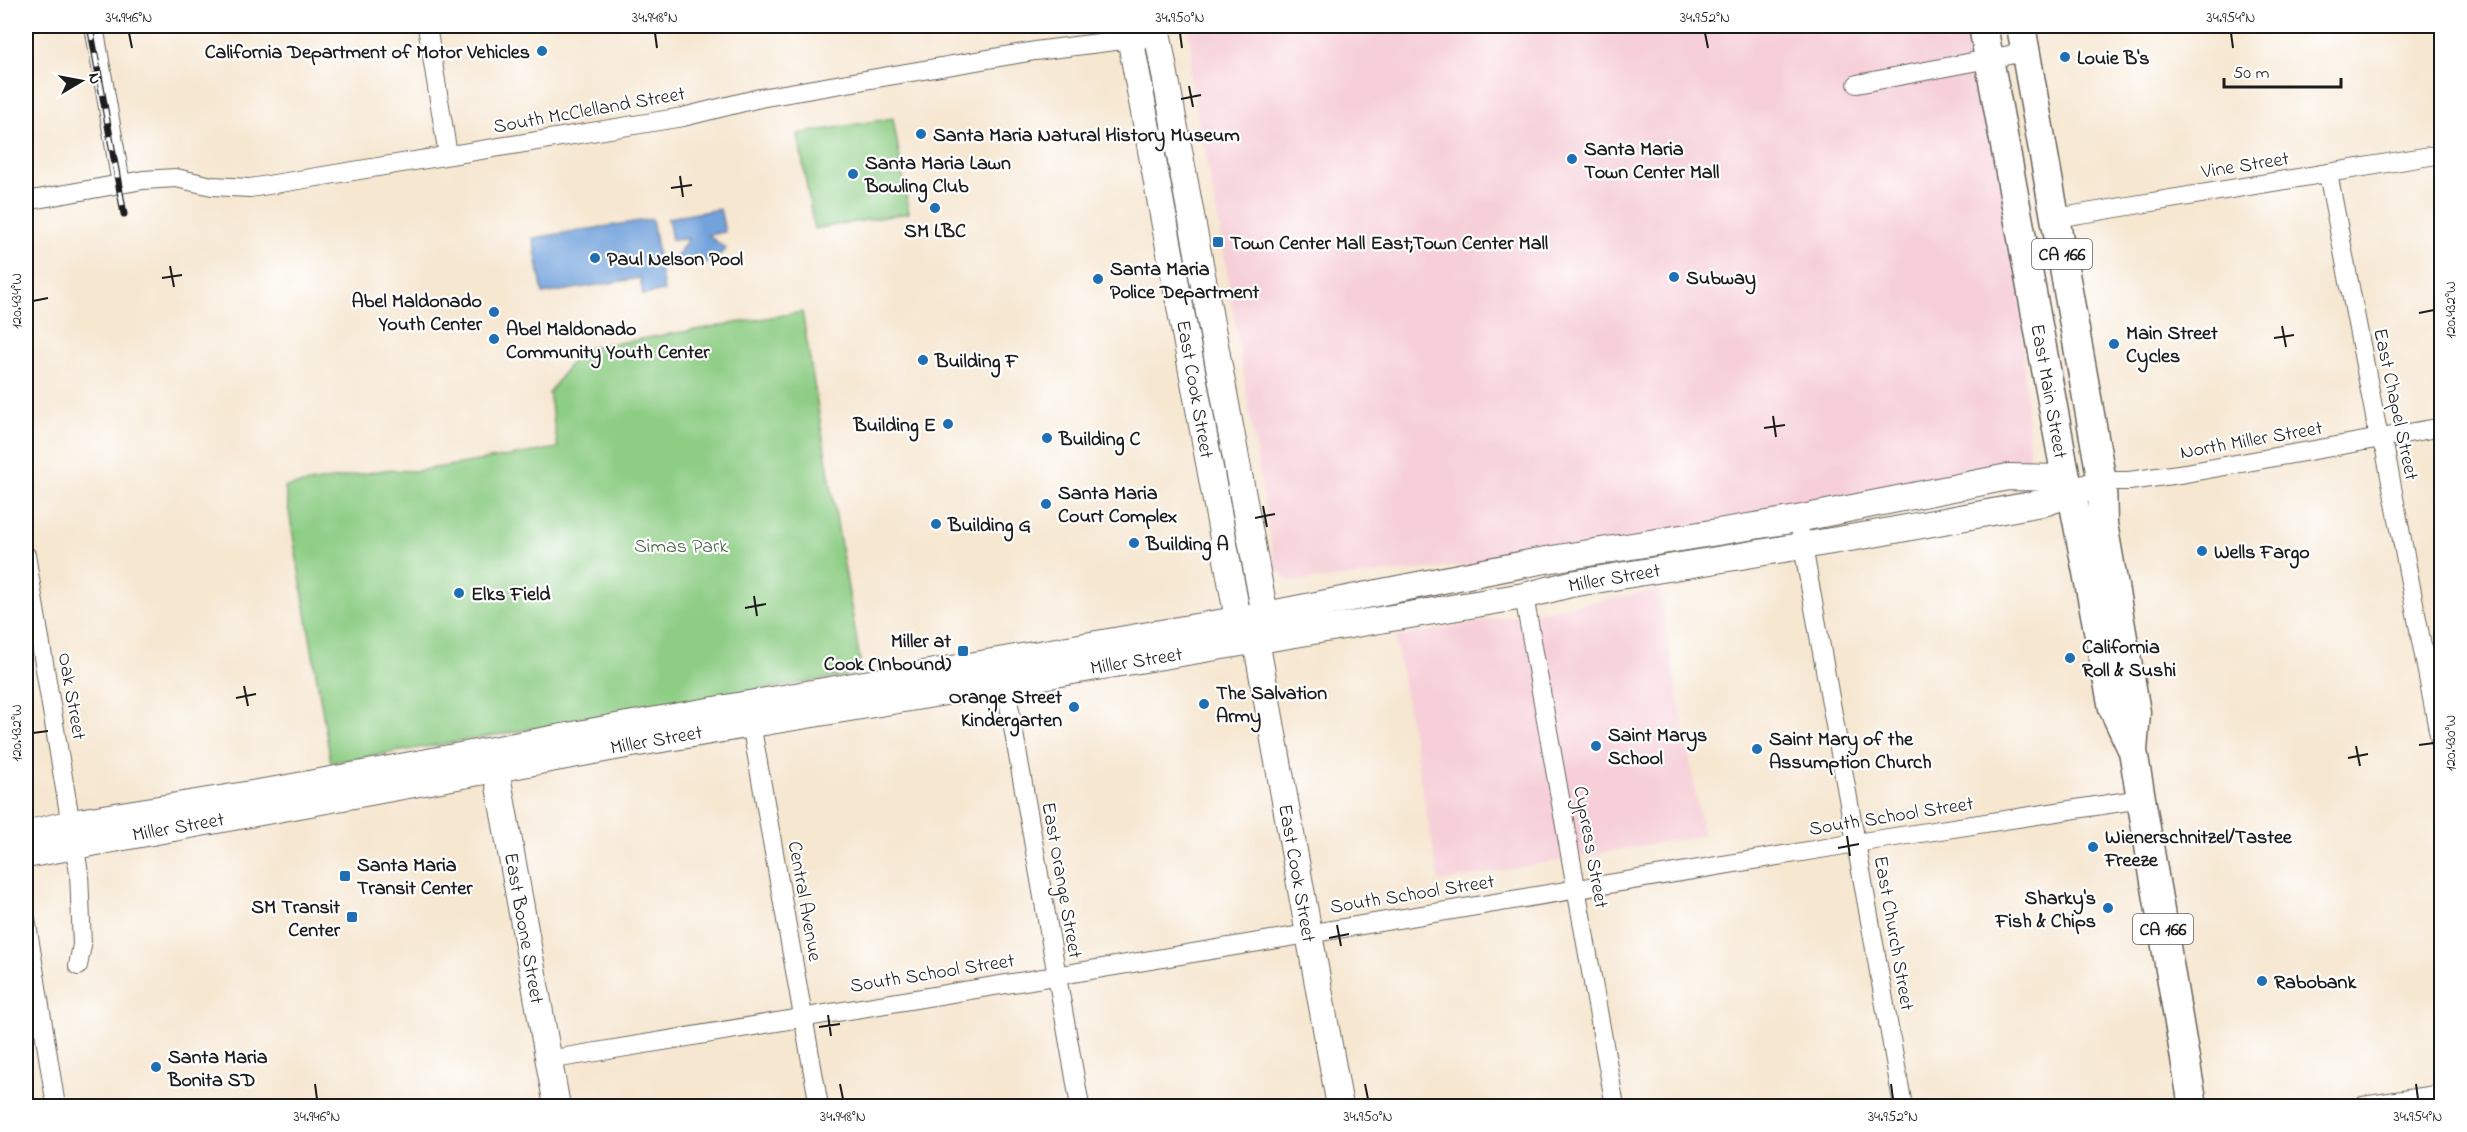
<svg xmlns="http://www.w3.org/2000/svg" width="2467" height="1132" font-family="'Indie Flower',sans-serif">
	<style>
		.built { fill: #f6cfd8 }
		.green { fill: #8dcd84; stroke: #547450; stroke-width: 1.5 }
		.water { fill: #72a2dc; stroke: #475f7c; stroke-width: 1.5 }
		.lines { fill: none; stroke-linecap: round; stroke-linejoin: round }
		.street-casing { stroke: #68635b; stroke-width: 20 }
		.secondary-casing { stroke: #68635b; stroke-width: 28 }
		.primary-casing { stroke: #68635b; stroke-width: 31 }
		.street { stroke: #fff; stroke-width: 18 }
		.secondary { stroke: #fff; stroke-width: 26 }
		.primary { stroke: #fff; stroke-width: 28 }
		.rail-casing { stroke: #1c1c1c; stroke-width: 7 }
		.rail { stroke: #fff; stroke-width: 4.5; stroke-dasharray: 14; stroke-linecap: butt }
		.ticks { fill: none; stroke: #1c1c1c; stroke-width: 2 }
		.poi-dot { fill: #1f6fb2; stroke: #fff; stroke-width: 2 }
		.labels { text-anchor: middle; stroke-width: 4.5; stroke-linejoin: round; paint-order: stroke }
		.shield { fill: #fff; stroke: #606060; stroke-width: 1.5 }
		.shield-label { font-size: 18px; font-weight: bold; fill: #1c1c1c }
		.poi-label { font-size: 20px; font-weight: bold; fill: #1c1c1c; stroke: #fff; text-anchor: start }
		.street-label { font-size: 20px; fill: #1c1c1c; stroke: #fff }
		.park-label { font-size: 20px; fill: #496346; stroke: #fff }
		.neatline { fill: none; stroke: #1c1c1c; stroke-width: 2 }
		.ticks-label { font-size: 15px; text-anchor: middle; fill: #1c1c1c }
	</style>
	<rect width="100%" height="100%" fill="#fff"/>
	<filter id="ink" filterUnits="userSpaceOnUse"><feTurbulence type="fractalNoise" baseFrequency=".0167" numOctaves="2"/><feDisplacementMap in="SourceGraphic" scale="12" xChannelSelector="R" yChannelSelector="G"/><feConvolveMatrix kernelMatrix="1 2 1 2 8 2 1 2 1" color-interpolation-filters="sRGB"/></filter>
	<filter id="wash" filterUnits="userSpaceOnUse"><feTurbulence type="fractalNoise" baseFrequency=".008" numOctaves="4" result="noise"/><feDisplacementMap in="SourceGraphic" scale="24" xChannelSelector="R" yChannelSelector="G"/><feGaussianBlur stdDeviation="1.35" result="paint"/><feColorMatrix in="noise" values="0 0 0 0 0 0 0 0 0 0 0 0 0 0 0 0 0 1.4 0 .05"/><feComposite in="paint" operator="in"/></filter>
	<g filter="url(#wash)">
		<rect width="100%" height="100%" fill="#f6e7d1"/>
		<g class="built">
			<path d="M1188,26H1981L2017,229L2030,468L1492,563L1290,582L1275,569L1219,224L1189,73L1192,55Z"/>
			<path d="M1659,590L1703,835L1439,882L1395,637Z"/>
		</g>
		<g class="green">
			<path d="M893,118L909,213L814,229L798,134Z"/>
			<path d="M802,312L862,673L331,763L285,487L385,470L417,471L558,448L549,393L581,349Z"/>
		</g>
		<g class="water">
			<path d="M720,209L725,232L708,235L726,249C710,265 696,267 675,259L688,239L672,240L668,218Z"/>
			<path d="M652,219L664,291L643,295L640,278L543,294L533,238Z"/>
		</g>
	</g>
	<g filter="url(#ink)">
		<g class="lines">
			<g class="street-casing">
				<g id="street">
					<path d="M94,26L121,184"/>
					<path d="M427,26L448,155"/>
					<path d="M1857,84L2025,52"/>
					<path d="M2328,173L2379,438L2385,450L2442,751"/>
					<path d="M26,201L143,180L176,178L212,186L250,188L683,117L760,98L1035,51L1131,39H1158"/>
					<path d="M2056,218L2442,154"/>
					<path d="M2092,481H2129L2186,473L2442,427"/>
					<path d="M1801,535L1903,1106"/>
					<path d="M26,555L79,873L82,945L78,966"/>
					<path d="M1524,596L1615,1106"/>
					<path d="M1003,671L1080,1106"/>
					<path d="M749,712L819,1106"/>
					<path d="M26,918L56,1106"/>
					<path d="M548,1060L1856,843L2141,799"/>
					<path d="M2363,1106L2442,1094"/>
				</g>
			</g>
			<g class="secondary-casing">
				<g id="secondary">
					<path d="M1128,26L1238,619L1248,630"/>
					<path d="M1156,26L1265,615L1256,640L1340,1106"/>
					<path d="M493,753L557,1106"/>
					<path d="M26,834L72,823L282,789L622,726L1265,615L1540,561L1797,519L2008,477L2066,478"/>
					<path d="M26,855L626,745L1524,596L1571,584L1868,535L2047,502L2102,482"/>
				</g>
			</g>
			<g class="primary-casing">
				<g id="primary">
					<path d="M1983,26L2066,478L2072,494L2113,708L2132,749"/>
					<path d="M2021,26L2102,482L2103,524L2136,712L2133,751L2193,1106"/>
				</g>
			</g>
			<use href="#street" class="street"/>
			<use href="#secondary" class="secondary"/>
			<use href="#primary" class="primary"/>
			<g class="rail-casing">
				<path id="rail" d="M90,26L124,214"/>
			</g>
			<use href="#rail" class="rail"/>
		</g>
	</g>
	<path class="ticks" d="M129,33L132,48M655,33L657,48M1180,33L1182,48M1705,33L1708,48M2231,33L2233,48M1189,86L1193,107M1181,99L1201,95M680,176L683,197M671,188L692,185M170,266L174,287M162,278L182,275M33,301L48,298M2419,313L2434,310M2282,326L2286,347M2274,338L2294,335M1773,416L1776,437M1764,428L1785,425M1263,506L1267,527M1255,518L1275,514M754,596L757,616M745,608L766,604M244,686L248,706M236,698L256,694M33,733L48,731M2419,745L2434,743M2356,746L2360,766M2348,758L2368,754M1847,836L1850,856M1838,848L1859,844M1337,925L1341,946M1329,938L1349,934M828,1015L831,1036M819,1027L840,1024M315,1084L317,1099M840,1084L843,1099M1365,1084L1368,1099M1891,1084L1893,1099M2416,1084L2418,1099"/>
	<g class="poi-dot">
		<circle cx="542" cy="51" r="6"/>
		<circle cx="2065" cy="57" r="6"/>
		<circle cx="921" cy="134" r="6"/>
		<circle cx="1572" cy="159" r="6"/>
		<circle cx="853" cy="174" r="6"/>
		<circle cx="935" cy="208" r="6"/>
		<rect x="1212" y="236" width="12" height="12" rx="3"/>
		<circle cx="595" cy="258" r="6"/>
		<circle cx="1674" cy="277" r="6"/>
		<circle cx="1098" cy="279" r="6"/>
		<circle cx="494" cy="312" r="6"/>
		<circle cx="494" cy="339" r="6"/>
		<circle cx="2114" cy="344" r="6"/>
		<circle cx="923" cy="360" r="6"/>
		<circle cx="948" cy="424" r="6"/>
		<circle cx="1047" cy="438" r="6"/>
		<circle cx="1046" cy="504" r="6"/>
		<circle cx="936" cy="524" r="6"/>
		<circle cx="1134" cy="543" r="6"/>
		<circle cx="2202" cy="551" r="6"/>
		<circle cx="459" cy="593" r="6"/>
		<rect x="957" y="645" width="12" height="12" rx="3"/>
		<circle cx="2070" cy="658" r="6"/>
		<circle cx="1204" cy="704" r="6"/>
		<circle cx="1074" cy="707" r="6"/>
		<circle cx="1596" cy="746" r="6"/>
		<circle cx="1757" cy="749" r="6"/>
		<circle cx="2093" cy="847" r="6"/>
		<rect x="339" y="870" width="12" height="12" rx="3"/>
		<circle cx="2108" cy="908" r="6"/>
		<rect x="346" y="911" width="12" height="12" rx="3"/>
		<circle cx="2262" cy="981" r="6"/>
		<circle cx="156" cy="1067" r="6"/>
	</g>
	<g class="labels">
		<g class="shield">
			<rect x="2032" y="239" width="60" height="30" rx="4.5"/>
			<rect x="2133" y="914" width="60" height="30" rx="4.5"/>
		</g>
		<g class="shield-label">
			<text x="2062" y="260">CA 166</text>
			<text x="2163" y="935">CA 166</text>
		</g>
		<g class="poi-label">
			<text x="530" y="58" text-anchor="end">California Department of Motor Vehicles</text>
			<text x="2077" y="64">Louie B's</text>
			<text x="933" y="141">Santa Maria Natural History Museum</text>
			<text x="1584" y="155">Santa Maria<tspan x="1584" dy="23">Town Center Mall</tspan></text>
			<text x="865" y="169">Santa Maria Lawn<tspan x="865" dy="23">Bowling Club</tspan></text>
			<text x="935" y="237" text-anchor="middle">SM LBC</text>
			<text x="1230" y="249">Town Center Mall East;Town Center Mall</text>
			<text x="607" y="265">Paul Nelson Pool</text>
			<text x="1110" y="275">Santa Maria<tspan x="1110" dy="23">Police Department</tspan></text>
			<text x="1686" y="284">Subway</text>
			<text x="482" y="307" text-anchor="end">Abel Maldonado<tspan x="482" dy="23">Youth Center</tspan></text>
			<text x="506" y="335">Abel Maldonado<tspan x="506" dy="23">Community Youth Center</tspan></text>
			<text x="2126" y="339">Main Street<tspan x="2126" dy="23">Cycles</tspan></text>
			<text x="935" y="367">Building F</text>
			<text x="936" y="431" text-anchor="end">Building E</text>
			<text x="1059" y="445">Building C</text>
			<text x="1058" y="499">Santa Maria<tspan x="1058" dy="23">Court Complex</tspan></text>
			<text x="948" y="531">Building G</text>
			<text x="1146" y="550">Building A</text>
			<text x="2214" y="558">Wells Fargo</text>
			<text x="471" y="600">Elks Field</text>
			<text x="951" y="647" text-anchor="end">Miller at<tspan x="951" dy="23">Cook (Inbound)</tspan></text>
			<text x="2082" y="653">California<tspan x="2082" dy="23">Roll &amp; Sushi</tspan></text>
			<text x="1216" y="699">The Salvation<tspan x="1216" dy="23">Army</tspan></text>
			<text x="1062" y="703" text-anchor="end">Orange Street<tspan x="1062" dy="23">Kindergarten</tspan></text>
			<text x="1608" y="741">Saint Marys<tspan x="1608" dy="23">School</tspan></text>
			<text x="1769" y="745">Saint Mary of the<tspan x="1769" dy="23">Assumption Church</tspan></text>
			<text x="2105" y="843">Wienerschnitzel/Tastee<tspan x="2105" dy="23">Freeze</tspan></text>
			<text x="357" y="871">Santa Maria<tspan x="357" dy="23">Transit Center</tspan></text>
			<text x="2096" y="904" text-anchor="end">Sharky's<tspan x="2096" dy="23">Fish &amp; Chips</tspan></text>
			<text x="340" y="913" text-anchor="end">SM Transit<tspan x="340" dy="23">Center</tspan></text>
			<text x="2274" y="988">Rabobank</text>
			<text x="168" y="1063">Santa Maria<tspan x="168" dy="23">Bonita SD</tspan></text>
		</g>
		<g class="street-label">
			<text transform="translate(589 109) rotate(-10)" y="7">South McClelland Street</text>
			<text transform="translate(2245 164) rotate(-9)" y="7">Vine Street</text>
			<text transform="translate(1196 389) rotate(80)" y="7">East Cook Street</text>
			<text transform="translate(2050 391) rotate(80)" y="7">East Main Street</text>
			<text transform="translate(2397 404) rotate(78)" y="7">East Chapel Street</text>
			<text transform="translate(2251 439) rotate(-10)" y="7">North Miller Street</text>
			<text transform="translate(1614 577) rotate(-10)" y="7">Miller Street</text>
			<text transform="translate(1136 660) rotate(-9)" y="7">Miller Street</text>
			<text transform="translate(73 696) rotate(80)" y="7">Oak Street</text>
			<text transform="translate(656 739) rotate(-10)" y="7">Miller Street</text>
			<text transform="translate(1891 815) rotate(-9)" y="7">South School Street</text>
			<text transform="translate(178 826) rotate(-10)" y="7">Miller Street</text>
			<text transform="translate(1592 847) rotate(80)" y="7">Cypress Street</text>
			<text transform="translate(1298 873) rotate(80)" y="7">East Cook Street</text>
			<text transform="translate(1063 880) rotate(80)" y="7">East Orange Street</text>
			<text transform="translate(1412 893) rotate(-9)" y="7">South School Street</text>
			<text transform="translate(806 901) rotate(80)" y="7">Central Avenue</text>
			<text transform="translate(525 928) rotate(80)" y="7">East Boone Street</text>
			<text transform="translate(1895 933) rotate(80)" y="7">East Church Street</text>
			<text transform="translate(932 972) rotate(-9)" y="7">South School Street</text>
		</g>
		<g class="park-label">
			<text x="681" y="552">Simas Park</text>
		</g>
	</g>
	<rect width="2467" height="1132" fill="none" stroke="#fff" stroke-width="66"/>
	<g transform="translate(81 81) rotate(80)" stroke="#ffffff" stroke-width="4.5" paint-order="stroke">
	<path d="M0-4.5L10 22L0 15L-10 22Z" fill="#1c1c1c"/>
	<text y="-9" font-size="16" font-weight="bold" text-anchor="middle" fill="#1c1c1c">N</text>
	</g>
	<path d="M2224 78v9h117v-9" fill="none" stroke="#1c1c1c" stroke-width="3"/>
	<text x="2233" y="78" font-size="18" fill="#1c1c1c" stroke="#ffffff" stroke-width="4.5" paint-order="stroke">50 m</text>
	<rect x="33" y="33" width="2401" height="1066" class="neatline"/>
	<g class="ticks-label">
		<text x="129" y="22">34.946°N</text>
		<text x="655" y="22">34.948°N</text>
		<text x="1180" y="22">34.950°N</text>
		<text x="1705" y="22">34.952°N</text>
		<text x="2231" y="22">34.954°N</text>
		<text transform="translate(16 301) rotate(-90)" y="5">120.434°W</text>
		<text transform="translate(2450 310) rotate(-90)" y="5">120.432°W</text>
		<text transform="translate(16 733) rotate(-90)" y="5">120.432°W</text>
		<text transform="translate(2450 743) rotate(-90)" y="5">120.430°W</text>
		<text x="317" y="1121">34.946°N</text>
		<text x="843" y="1121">34.948°N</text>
		<text x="1368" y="1121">34.950°N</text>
		<text x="1893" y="1121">34.952°N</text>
		<text x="2418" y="1121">34.954°N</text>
	</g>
</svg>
